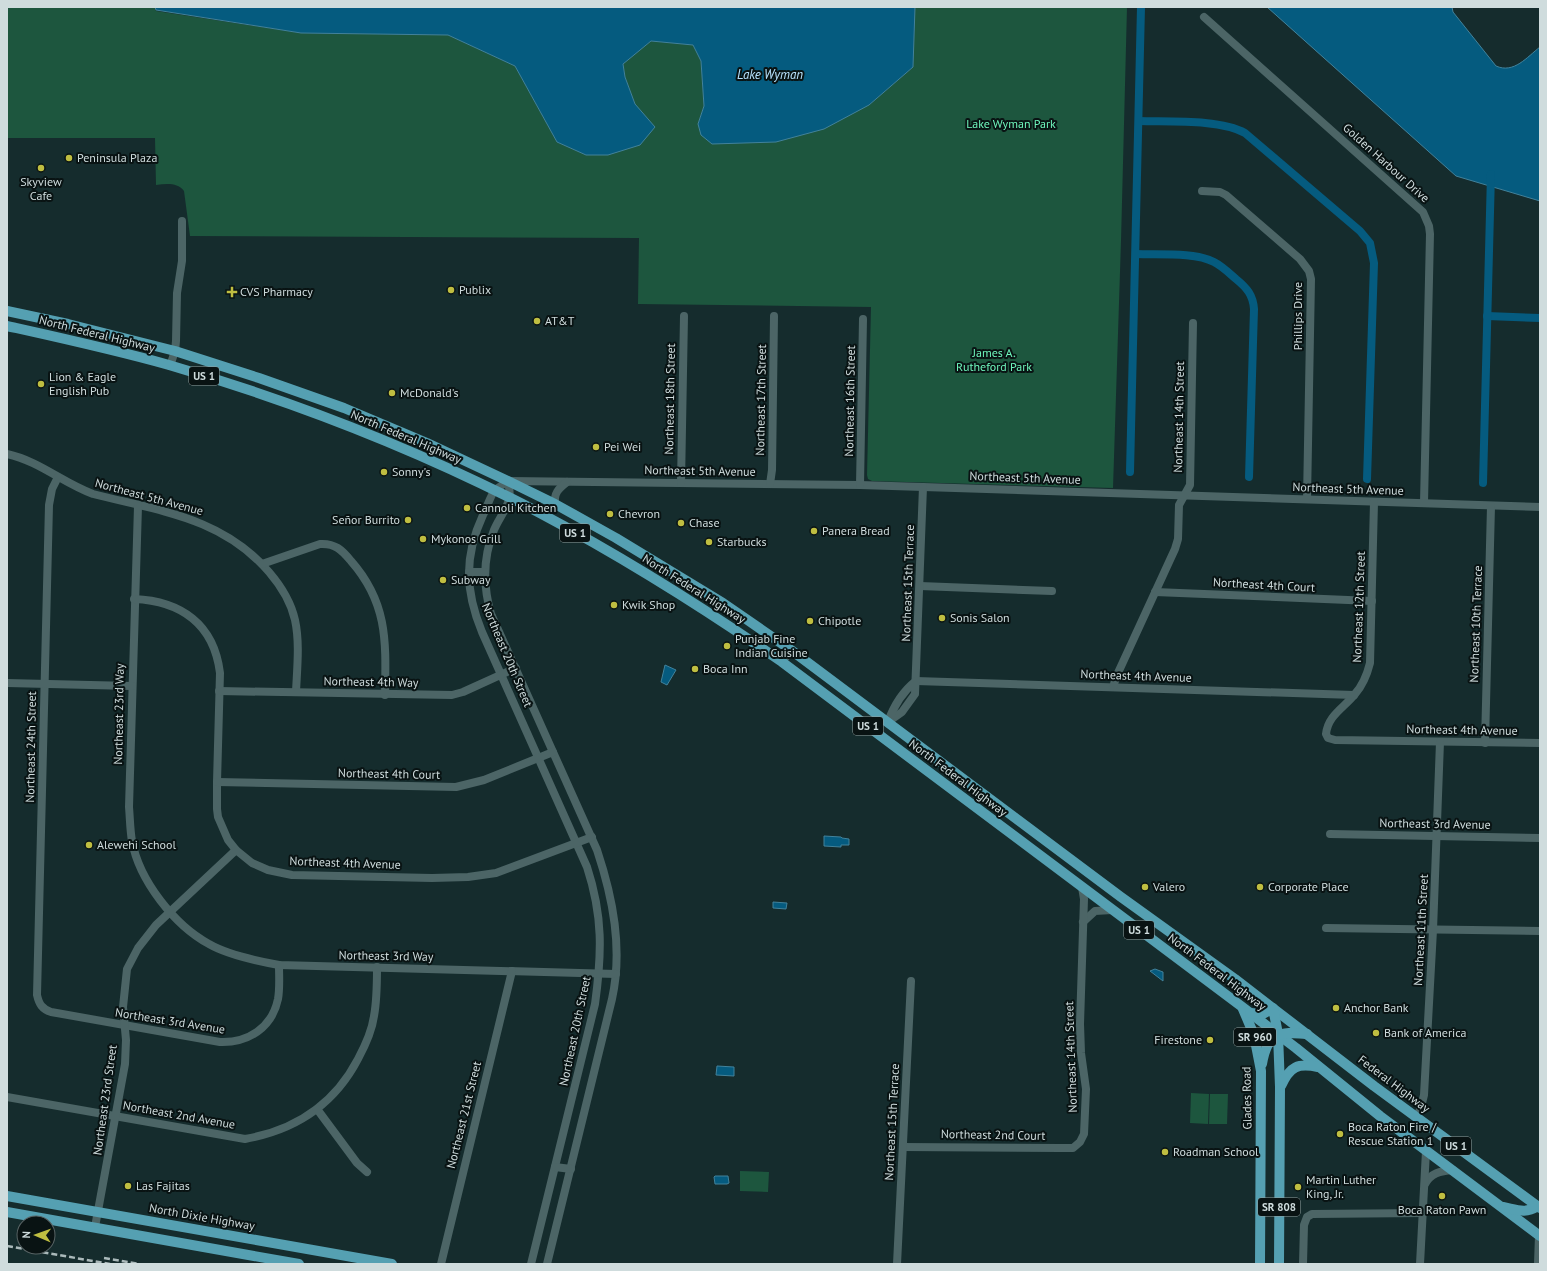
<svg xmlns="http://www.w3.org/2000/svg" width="1547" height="1271" font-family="'PT Sans',sans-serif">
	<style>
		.green { fill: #1d563e }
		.water { fill: #055b7f; stroke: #42829b }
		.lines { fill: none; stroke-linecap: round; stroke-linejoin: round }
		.canal { stroke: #055b7f; stroke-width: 8 }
		.minor { stroke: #4c6566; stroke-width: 8 }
		.major { stroke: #55a0b2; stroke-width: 10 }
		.rail { stroke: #aab9ba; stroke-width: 2.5; stroke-dasharray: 6 3; stroke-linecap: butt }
		.poi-dot { fill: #bfbe41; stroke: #091313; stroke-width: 1.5 }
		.labels { text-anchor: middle; stroke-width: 4; stroke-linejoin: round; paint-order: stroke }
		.shield { fill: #091313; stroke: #94a0a0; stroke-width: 1 }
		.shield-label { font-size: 11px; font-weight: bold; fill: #cfdcdd }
		.park-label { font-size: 12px; fill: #6ff7bd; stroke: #091313 }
		.poi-label { font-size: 12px; fill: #cfdcdd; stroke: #091313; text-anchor: start }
		.street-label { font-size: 12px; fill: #cfdcdd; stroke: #091313 }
		.water-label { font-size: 13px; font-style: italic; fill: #b8e3fe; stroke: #091313 }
	</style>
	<rect width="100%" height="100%" fill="#152c2d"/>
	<g class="green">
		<path d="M7,7H155L156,11L301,33L448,35L515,66L557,142L586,155H608L635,104L625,77L623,63L651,41L693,45L701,61L704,106L698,124L869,105L913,67L915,7H1127L1121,241L1113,488L872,481L868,479L867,475L871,307L638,304L639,238L190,236L184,191C177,182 166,184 156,185L155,138H7Z"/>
		<path d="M1191,1093L1209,1094L1208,1124L1190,1123Z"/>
		<path d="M1210,1094H1228L1227,1124H1209Z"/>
		<path d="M740,1171L769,1172L768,1192L740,1191Z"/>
	</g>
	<g class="water">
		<path d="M155,7H915L913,67L869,105L824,129L776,142L712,144L701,135L698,124L704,106L701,61L693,45L651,41L623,64L625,77L635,104L655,127L640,145L608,155H586L557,142L515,66L448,35L301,33L156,10Z"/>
		<path d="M1267,7H1452L1453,12L1496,66C1514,74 1527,57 1540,47V201L1456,176Z"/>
		<path d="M665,665L676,670L667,685L661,682Z"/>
		<path d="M824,836L841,837L842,838L849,839V845H841V847L824,846Z"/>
		<path d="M773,902L787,903L786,909L773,908Z"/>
		<path d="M1155,969L1163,972V981L1150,971Z"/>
		<path d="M717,1066L734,1067V1076L716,1075Z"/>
		<path d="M715,1176H728L729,1183L727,1184H715L714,1177Z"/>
	</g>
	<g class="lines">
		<g class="canal">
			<path d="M1139,121C1169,122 1220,119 1245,133L1360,231L1370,243L1374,263L1367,479"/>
			<path d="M1136,254C1158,255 1195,252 1214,262C1222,266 1229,273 1236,279C1247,288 1253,295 1254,309L1249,477"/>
			<path d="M1487,316L1540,318"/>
			<path d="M1130,472L1141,7"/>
			<path d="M1483,483L1491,174"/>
		</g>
		<g class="minor">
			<path d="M1204,17L1423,212L1429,226L1430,234L1424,503"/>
			<path d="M1202,191L1220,192L1226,195L1300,259L1309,271L1311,279L1307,499"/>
			<path d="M170,366L175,351L176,341L177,293L182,261V221"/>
			<path d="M7,454C39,461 63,483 93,494C159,511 222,517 269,572C281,586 291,602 295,620C300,643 297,669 296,692"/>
			<path d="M58,477L52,489L49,505L37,995C39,1004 42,1009 51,1012L220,1042C248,1043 272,1028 278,999C280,988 279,976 279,965"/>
			<path d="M508,481C504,484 499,487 495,490C490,496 487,508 483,515C464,556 465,591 482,632L587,867C603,916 602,953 595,1004L531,1264"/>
			<path d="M508,481C509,487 511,495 509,500C506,510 498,520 494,530C483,557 483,586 491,614L597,850C613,898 623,949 612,999L547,1264"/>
			<path d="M509,481L860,485L1540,507"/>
			<path d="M681,483L684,316"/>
			<path d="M770,484L772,470L774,316"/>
			<path d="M860,485L863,319"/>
			<path d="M1374,502L1370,663C1367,675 1363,685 1355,694C1344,708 1328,715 1326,734L1328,738L1335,740L1540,743"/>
			<path d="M555,504C554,493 558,489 567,482"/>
			<path d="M138,506L129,807C130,818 130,830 132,841C139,880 174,925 209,944C228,955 257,961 279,965L616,974"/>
			<path d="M262,564L320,544C335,543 342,550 351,561C388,603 386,642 385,695"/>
			<path d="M469,572H485"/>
			<path d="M920,586L1052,591"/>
			<path d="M1155,592L1372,601"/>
			<path d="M134,599C181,601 214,624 220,673L217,782V809L218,817L228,840L236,850L252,863L268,870L292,875L432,878L468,877L496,873L592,837"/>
			<path d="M782,662L791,650"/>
			<path d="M916,681L1354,695"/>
			<path d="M7,683L132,686"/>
			<path d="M1113,687L1117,675L1175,549L1178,539L1179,505L1190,485L1193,323"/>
			<path d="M219,691L452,695L463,692L516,668"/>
			<path d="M888,722L902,712L915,694L923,487"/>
			<path d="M888,722C894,705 902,692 916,681"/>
			<path d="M1485,743L1491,506"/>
			<path d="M217,782L456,787L484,780L553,752"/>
			<path d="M1330,834L1540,838"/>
			<path d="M1083,922L1095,911L1112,910"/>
			<path d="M1326,928L1540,931"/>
			<path d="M7,1097L245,1139C296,1130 334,1105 358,1059C365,1046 372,1031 374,1016C377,1000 377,983 377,967"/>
			<path d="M317,1109L357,1163L367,1172"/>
			<path d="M1417,1117L1421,1107L1424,1095L1433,930L1440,742"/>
			<path d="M903,1147L1060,1148H1073L1080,1142L1084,1134L1086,1089L1081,1053L1080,1024L1084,899L1082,887"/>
			<path d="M555,1167L571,1169"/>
			<path d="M1425,1184C1431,1173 1440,1171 1453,1170"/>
			<path d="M95,1227L125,1064L126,1040L123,1007L127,969L138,948L156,925L236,850"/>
			<path d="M441,1264L512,971"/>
			<path d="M897,1264L911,981"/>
			<path d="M1303,1264L1304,1225L1307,1217L1312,1214L1422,1213"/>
			<path d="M1420,1264L1426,1151"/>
			<path d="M1538,1264L1539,1235"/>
		</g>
		<g class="major">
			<path d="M7,311L68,324L175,351L259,378L344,408L427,443L508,481L555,504L616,538L723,603L791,650L1121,897L1235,979L1374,1086L1540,1208"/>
			<path d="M7,326C61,338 116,350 169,365C296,402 421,451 538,512C623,557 704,608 782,662L1241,1006L1296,1048L1380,1116L1540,1236"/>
			<path d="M1243,1009L1254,1035L1261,1071L1260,1264"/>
			<path d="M1250,1013L1263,1014L1273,1008L1278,1034L1280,1087L1279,1264"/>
			<path d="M1262,1064C1267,1033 1279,1031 1307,1034"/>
			<path d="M1281,1086C1290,1066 1298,1063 1318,1067"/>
			<path d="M7,1196L392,1264"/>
			<path d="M1503,1207C1518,1210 1525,1214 1538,1206"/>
			<path d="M7,1212L299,1264"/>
		</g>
		<g class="rail">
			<path d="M7,1246L110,1264"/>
			<path d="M104,1258L139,1264"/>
		</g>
	</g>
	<g class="poi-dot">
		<circle cx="69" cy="158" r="4"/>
		<circle cx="41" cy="168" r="4"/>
		<circle cx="451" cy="290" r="4"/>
		<path d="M230 286h4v4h4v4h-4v4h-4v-4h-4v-4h4z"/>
		<circle cx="537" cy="321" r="4"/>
		<circle cx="41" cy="384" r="4"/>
		<circle cx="392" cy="393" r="4"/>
		<circle cx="596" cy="447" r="4"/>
		<circle cx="384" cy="472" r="4"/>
		<circle cx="467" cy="508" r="4"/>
		<circle cx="610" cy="514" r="4"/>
		<circle cx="408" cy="520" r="4"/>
		<circle cx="681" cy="523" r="4"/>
		<circle cx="814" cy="531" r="4"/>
		<circle cx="423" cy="539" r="4"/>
		<circle cx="709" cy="542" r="4"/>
		<circle cx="443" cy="580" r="4"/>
		<circle cx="614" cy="605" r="4"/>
		<circle cx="942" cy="618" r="4"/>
		<circle cx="810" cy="621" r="4"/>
		<circle cx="727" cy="646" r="4"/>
		<circle cx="695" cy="669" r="4"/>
		<circle cx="89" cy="845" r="4"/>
		<circle cx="1145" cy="887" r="4"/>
		<circle cx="1260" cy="887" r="4"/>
		<circle cx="1336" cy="1008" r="4"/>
		<circle cx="1376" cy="1033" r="4"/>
		<circle cx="1210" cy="1040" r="4"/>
		<circle cx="1340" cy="1134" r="4"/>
		<circle cx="1165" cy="1152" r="4"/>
		<circle cx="128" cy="1186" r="4"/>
		<circle cx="1298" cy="1187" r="4"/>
		<circle cx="1442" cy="1196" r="4"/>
	</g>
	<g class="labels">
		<g class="shield">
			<rect x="189" y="367" width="30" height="18" rx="3"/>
			<rect x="560" y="524" width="30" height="18" rx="3"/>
			<rect x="853" y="717" width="30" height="18" rx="3"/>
			<rect x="1124" y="921" width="30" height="18" rx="3"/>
			<rect x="1234" y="1028" width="42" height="18" rx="3"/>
			<rect x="1441" y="1137" width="30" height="18" rx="3"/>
			<rect x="1258" y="1198" width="42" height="18" rx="3"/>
		</g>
		<g class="shield-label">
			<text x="204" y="380">US 1</text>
			<text x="575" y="537">US 1</text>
			<text x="868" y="730">US 1</text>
			<text x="1139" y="934">US 1</text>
			<text x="1255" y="1041">SR 960</text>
			<text x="1456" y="1150">US 1</text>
			<text x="1279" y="1211">SR 808</text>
		</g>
		<g class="park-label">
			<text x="1011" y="128">Lake Wyman Park</text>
			<text x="994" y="357">James A.<tspan x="994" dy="14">Rutheford Park</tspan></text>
		</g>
		<g class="poi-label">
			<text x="77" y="162">Peninsula Plaza</text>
			<text x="41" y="186" text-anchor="middle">Skyview<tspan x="41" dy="14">Cafe</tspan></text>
			<text x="459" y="294">Publix</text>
			<text x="240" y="296">CVS Pharmacy</text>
			<text x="545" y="325">AT&amp;T</text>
			<text x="49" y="381">Lion &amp; Eagle<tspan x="49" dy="14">English Pub</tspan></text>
			<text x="400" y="397">McDonald's</text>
			<text x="604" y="451">Pei Wei</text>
			<text x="392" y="476">Sonny's</text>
			<text x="475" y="512">Cannoli Kitchen</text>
			<text x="618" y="518">Chevron</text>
			<text x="400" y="524" text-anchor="end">Señor Burrito</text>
			<text x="689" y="527">Chase</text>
			<text x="822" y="535">Panera Bread</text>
			<text x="431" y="543">Mykonos Grill</text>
			<text x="717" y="546">Starbucks</text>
			<text x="451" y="584">Subway</text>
			<text x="622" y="609">Kwik Shop</text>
			<text x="950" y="622">Sonis Salon</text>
			<text x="818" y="625">Chipotle</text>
			<text x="735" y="643">Punjab Fine<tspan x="735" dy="14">Indian Cuisine</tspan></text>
			<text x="703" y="673">Boca Inn</text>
			<text x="97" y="849">Alewehi School</text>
			<text x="1153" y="891">Valero</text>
			<text x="1268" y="891">Corporate Place</text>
			<text x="1344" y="1012">Anchor Bank</text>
			<text x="1384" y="1037">Bank of America</text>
			<text x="1202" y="1044" text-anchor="end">Firestone</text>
			<text x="1348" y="1131">Boca Raton Fire /<tspan x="1348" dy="14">Rescue Station 1</tspan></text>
			<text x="1173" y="1156">Roadman School</text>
			<text x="1306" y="1184">Martin Luther<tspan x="1306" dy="14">King, Jr.</tspan></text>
			<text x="136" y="1190">Las Fajitas</text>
			<text x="1442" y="1214" text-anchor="middle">Boca Raton Pawn</text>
		</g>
		<g class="street-label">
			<text transform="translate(1386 163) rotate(42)" y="4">Golden Harbour Drive</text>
			<text transform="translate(1298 316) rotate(-90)" y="4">Phillips Drive</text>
			<text transform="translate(97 334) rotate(14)" y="4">North Federal Highway</text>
			<text transform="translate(670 399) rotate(-89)" y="4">Northeast 18th Street</text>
			<text transform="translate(761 400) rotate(-89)" y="4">Northeast 17th Street</text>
			<text transform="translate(850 401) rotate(-89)" y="4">Northeast 16th Street</text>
			<text transform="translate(1179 417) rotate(-89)" y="4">Northeast 14th Street</text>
			<text transform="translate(406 437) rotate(23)" y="4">North Federal Highway</text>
			<text transform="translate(700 471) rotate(1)" y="4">Northeast 5th Avenue</text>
			<text transform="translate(1025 478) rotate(2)" y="4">Northeast 5th Avenue</text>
			<text transform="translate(1348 489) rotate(2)" y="4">Northeast 5th Avenue</text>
			<text transform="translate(149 497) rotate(15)" y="4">Northeast 5th Avenue</text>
			<text transform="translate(908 583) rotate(-88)" y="4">Northeast 15th Terrace</text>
			<text transform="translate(1264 585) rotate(3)" y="4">Northeast 4th Court</text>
			<text transform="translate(694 589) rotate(32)" y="4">North Federal Highway</text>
			<text transform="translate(1359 607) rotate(-88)" y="4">Northeast 12th Street</text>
			<text transform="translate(1476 624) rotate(-88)" y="4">Northeast 10th Terrace</text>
			<text transform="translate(507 655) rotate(67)" y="4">Northeast 20th Street</text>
			<text transform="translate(1136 676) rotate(2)" y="4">Northeast 4th Avenue</text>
			<text transform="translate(371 682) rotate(1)" y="4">Northeast 4th Way</text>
			<text transform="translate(119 714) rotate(-89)" y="4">Northeast 23rd Way</text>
			<text transform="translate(1462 730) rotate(1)" y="4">Northeast 4th Avenue</text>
			<text transform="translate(31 747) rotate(-89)" y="4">Northeast 24th Street</text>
			<text transform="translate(389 774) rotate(1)" y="4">Northeast 4th Court</text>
			<text transform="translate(958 778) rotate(37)" y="4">North Federal Highway</text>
			<text transform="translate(1435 824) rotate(1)" y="4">Northeast 3rd Avenue</text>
			<text transform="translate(345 863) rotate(2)" y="4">Northeast 4th Avenue</text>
			<text transform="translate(1421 930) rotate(-87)" y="4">Northeast 11th Street</text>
			<text transform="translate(386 956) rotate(1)" y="4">Northeast 3rd Way</text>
			<text transform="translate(1217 972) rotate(37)" y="4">North Federal Highway</text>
			<text transform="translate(170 1021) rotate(9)" y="4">Northeast 3rd Avenue</text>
			<text transform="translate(575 1031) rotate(-78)" y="4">Northeast 20th Street</text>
			<text transform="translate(1071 1057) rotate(-92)" y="4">Northeast 14th Street</text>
			<text transform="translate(1394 1084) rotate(37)" y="4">Federal Highway</text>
			<text transform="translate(1247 1098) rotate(-91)" y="4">Glades Road</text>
			<text transform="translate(105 1100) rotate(-82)" y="4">Northeast 23rd Street</text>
			<text transform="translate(179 1115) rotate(10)" y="4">Northeast 2nd Avenue</text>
			<text transform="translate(464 1115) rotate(-76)" y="4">Northeast 21st Street</text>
			<text transform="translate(892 1122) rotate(-87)" y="4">Northeast 15th Terrace</text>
			<text transform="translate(993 1135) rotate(1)" y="4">Northeast 2nd Court</text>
			<text transform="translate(202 1217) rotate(10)" y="4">North Dixie Highway</text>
		</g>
		<g class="water-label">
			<text x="770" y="79">Lake Wyman</text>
		</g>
	</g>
	<rect width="1547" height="1271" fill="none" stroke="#cfdcdd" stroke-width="16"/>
	<g transform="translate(36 1235) rotate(272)"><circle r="19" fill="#091313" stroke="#586364"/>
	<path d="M0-3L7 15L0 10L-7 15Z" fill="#bfbe41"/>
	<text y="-6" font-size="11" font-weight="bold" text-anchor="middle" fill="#cfdcdd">N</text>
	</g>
</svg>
